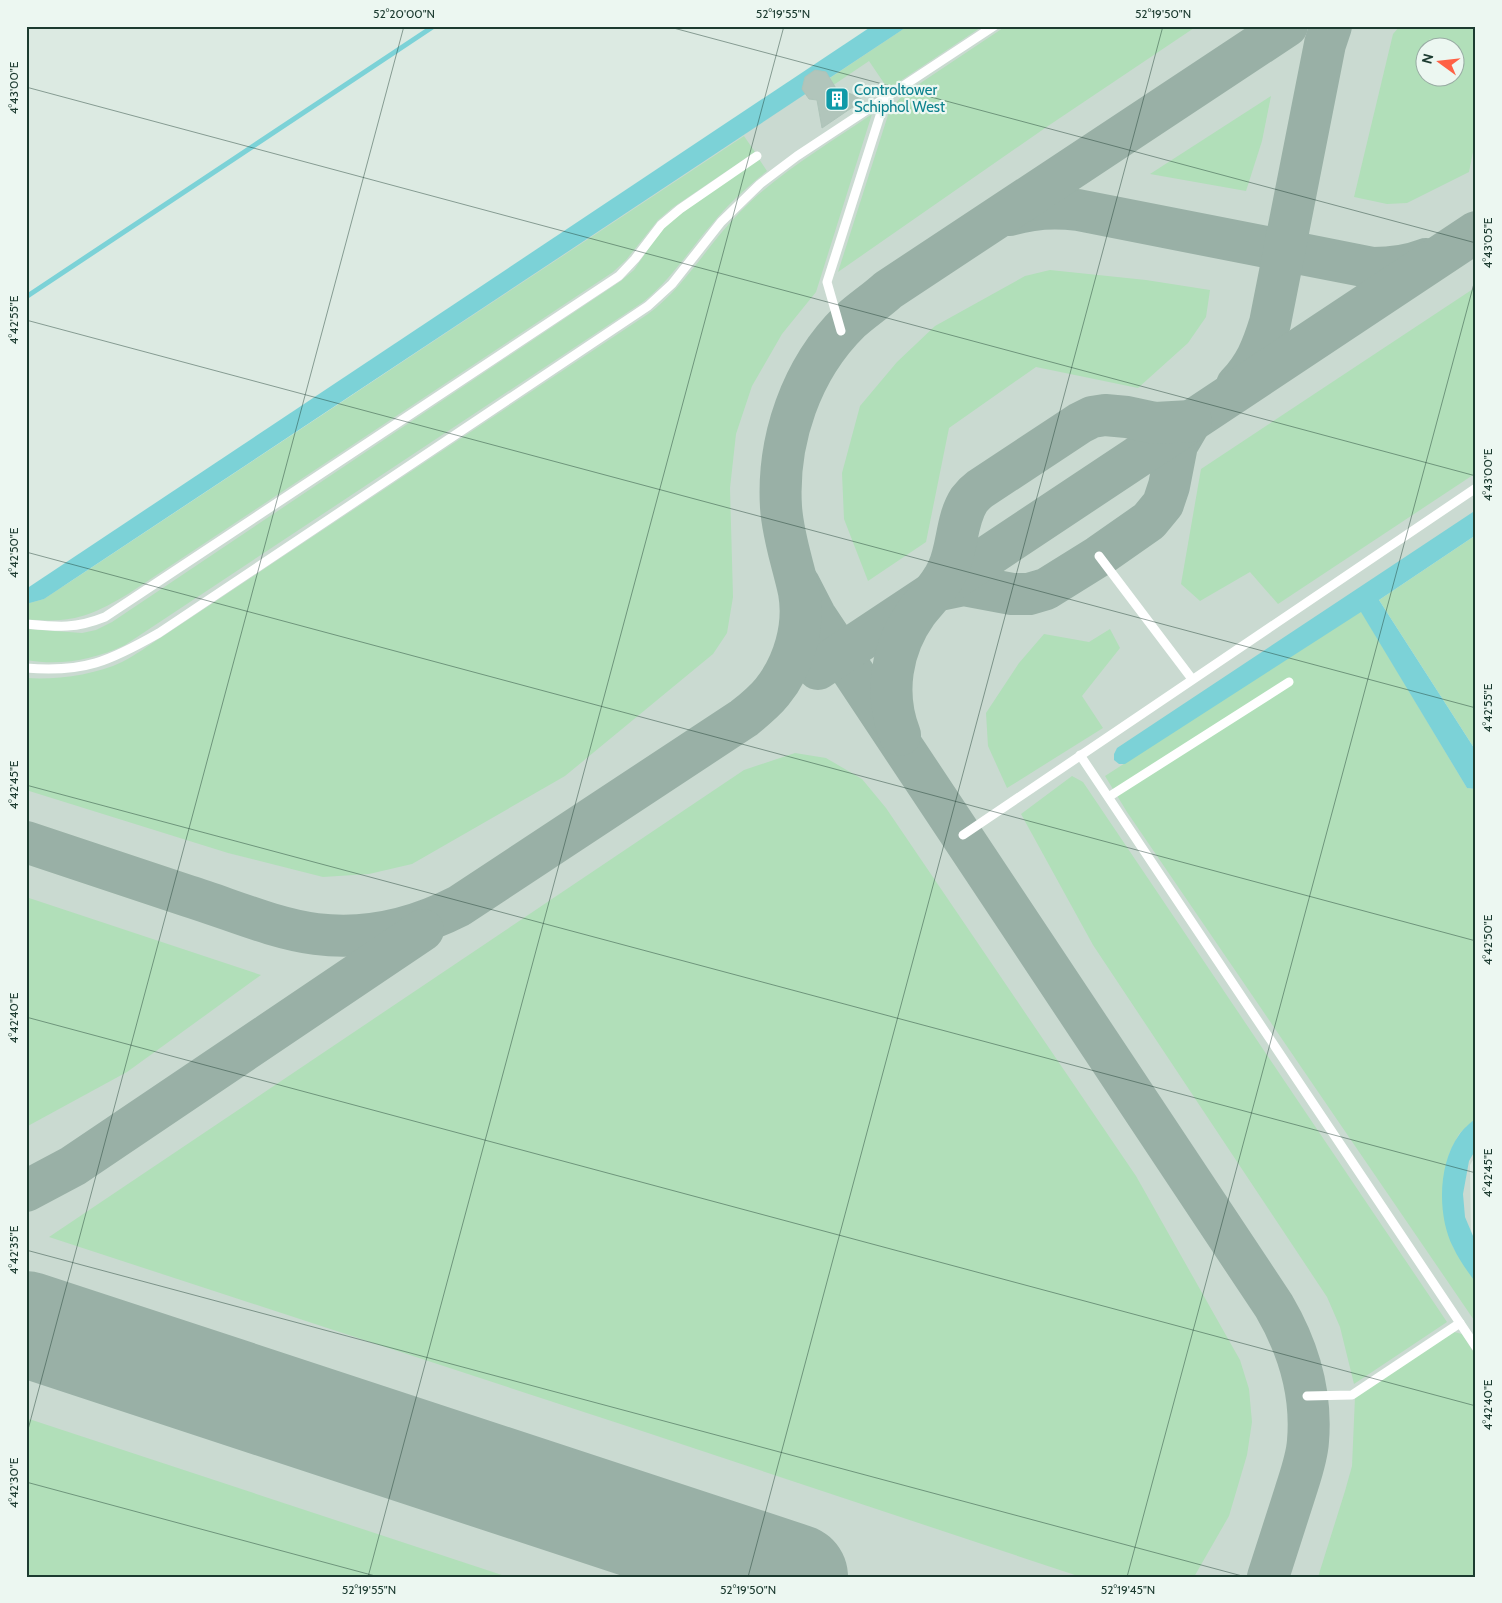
<svg xmlns="http://www.w3.org/2000/svg" width="1502" height="1603" font-family="Cabin,sans-serif">
	<style>
		.built { fill: #cadad1; fill-rule: evenodd }
		.green { fill: #b1dfb9; fill-rule: evenodd }
		.water { fill: #7cd2d7 }
		.lines { fill: none; stroke-linecap: round; stroke-linejoin: round }
		.stream { stroke: #7cd2d7; stroke-width: 5 }
		.taxiway { stroke: #99b0a6; stroke-width: 42 }
		.runway { stroke: #99b0a6; stroke-width: 106 }
		.building { fill: #b1c5bb; stroke: #aec4b9 }
		.lane { stroke: #fff; stroke-width: 9 }
		.ticks { fill: none; stroke: #1c3b30; stroke-width: 1; stroke-opacity: 0.45 }
		.labels { text-anchor: middle; stroke-width: 4.5; stroke-linejoin: round; paint-order: stroke }
		.culture-label { font-size: 15px; fill: #0d838f; stroke: #ecf7f1; text-anchor: start }
		.neatline { fill: none; stroke: #1c3b30; stroke-width: 2 }
		.ticks-label { font-size: 12px; text-anchor: middle; fill: #1c3b30 }
	</style>
	<rect width="100%" height="100%" fill="#dceae2"/>
	<path class="built" d="M903,26H1476V530L1373,600L1476,773V1155L1470,1165L1471,1236L1476,1245V1577H26V598H32L72,583ZM1424,48H1454V78H1424Z"/>
	<g class="green">
		<path d="M908,26H983L888,89L869,61L832,86V82L830,78Z"/>
		<path d="M1006,26H1197L1048,126L838,272L888,115L893,106L904,94Z"/>
		<path d="M1400,26H1476V137L1469,172L1407,203L1387,204L1354,197L1393,34ZM1424,48H1454V78H1424Z"/>
		<path d="M1271,96L1262,141L1246,191L1150,174Z"/>
		<path d="M872,114L816,292L782,334L752,386L736,434L730,488L733,597L727,633L713,654L565,776L412,864L369,874L323,877L228,853L26,790V678C56,680 95,675 122,662C136,655 149,645 162,637L648,314C685,287 708,244 740,212C778,173 827,145 872,114Z"/>
		<path d="M744,136L755,152L672,208L658,220L626,260L613,272L128,594C91,616 71,624 26,619V604L44,599Z"/>
		<path d="M759,159L767,171C747,187 728,204 712,224C689,250 671,280 643,302L125,645C93,660 61,666 26,660V629L82,633L96,630L112,622L621,281L634,270L657,236L672,220Z"/>
		<path d="M1050,270L1146,280L1210,290L1206,317L1188,343L1138,388L1036,367L949,428L926,542L868,581L844,519L842,473L860,406L897,362L935,326L1025,276Z"/>
		<path d="M1476,287V473L1278,604L1250,572L1200,601L1181,584L1201,469Z"/>
		<path d="M1476,535V751L1379,600Z"/>
		<path d="M1361,611L1467,788L1476,789V1118L1459,1134L1449,1154L1444,1176L1453,1247L1476,1283V1323L1127,812L1105,776Z"/>
		<path d="M1110,629L1120,648L1082,696L1103,728L1007,788L988,746L986,713L1019,663L1044,634L1089,642Z"/>
		<path d="M795,753L826,758L862,779L886,808L1136,1176L1240,1360L1249,1389L1252,1422L1247,1455L1229,1516L1194,1577H1081L642,1431L49,1237L744,770Z"/>
		<path d="M1072,776L1083,782L1447,1322L1354,1384L1340,1327L1327,1297L1093,945L1021,814Z"/>
		<path d="M26,897L261,975L127,1072L26,1127Z"/>
		<path d="M1454,1332L1462,1334L1476,1356V1577H1318L1345,1491L1352,1466L1355,1397Z"/>
		<path d="M26,1418L508,1577H26Z"/>
	</g>
	<g class="water">
		<path d="M872,26H908L44,599L26,604V589Z"/>
		<path d="M1476,510V535L1379,600L1476,751V789L1467,788L1361,612L1125,764H1119L1114,760V754L1117,748Z"/>
		<path d="M1476,1118V1149L1469,1161L1463,1194L1465,1217L1476,1243V1283C1468,1272 1459,1260 1453,1247C1437,1215 1438,1164 1459,1135C1463,1129 1470,1123 1476,1118Z"/>
	</g>
	<g class="lines">
		<path class="stream" d="M26,297L434,26"/>
		<g class="taxiway">
			<path d="M1010,215C1033,208 1054,207 1078,210L1373,268C1392,268 1408,266 1426,259"/>
			<path d="M1237,385C1255,366 1262,349 1270,323L1325,44L1331,26"/>
			<path d="M799,584L815,615L1274,1306C1298,1347 1312,1393 1308,1441C1307,1458 1300,1477 1295,1493C1286,1521 1277,1549 1268,1577"/>
			<path d="M935,591L964,585L1012,594H1029L1046,589L1099,556L1149,521L1163,504L1169,486L1177,445L1191,421"/>
			<path d="M818,669L1476,232"/>
			<path d="M900,735C884,694 891,648 917,612C928,598 941,586 948,569C958,547 956,520 969,500C972,496 976,492 980,489L1080,423L1092,417L1105,415L1127,417L1155,423L1191,421"/>
			<path d="M26,842C80,860 134,878 188,896C230,909 272,928 316,934C365,940 414,929 459,906L744,718C754,710 764,702 772,692C794,665 805,626 799,592C793,564 783,537 781,507C777,440 801,369 850,321C862,310 876,301 888,290L1287,26"/>
			<path d="M26,1191L73,1166L423,930"/>
		</g>
		<path class="runway" d="M26,1324L795,1577"/>
	</g>
	<path class="building" d="M815,70L826,72L837,90L851,94L863,100L822,128L817,100L809,99L802,89L805,77Z"/>
	<g class="lines">
		<g class="lane">
			<path d="M841,331L827,282L885,100"/>
			<path d="M1099,556L1192,679"/>
			<path d="M26,624C58,627 75,629 105,617L619,276L635,259L661,225L680,209L757,156"/>
			<path d="M26,668C84,673 110,661 159,633L648,306L672,284L721,222L760,184L797,156L994,26"/>
			<path d="M1080,755L1476,1347"/>
			<path d="M1110,796L1289,682"/>
			<path d="M963,835L1476,488"/>
			<path d="M1307,1396L1352,1395L1460,1323"/>
		</g>
	</g>
	<path class="ticks" d="M666,26L1476,243M26,87L1476,476M26,320L1476,708M26,552L1476,941M26,785L1476,1173M26,1017L1476,1406M26,1250L1246,1577M26,1437L404,26M26,1482L379,1577M368,1577L784,26M748,1577L1163,26M1127,1577L1476,276"/>
	<defs>
		<g id="building-square" transform="scale(1.25)"><rect x="-9" y="-9" width="18" height="18" rx="4" fill="#0f9aa8" stroke="#ecf7f1"/><path d="M-4-6H4V6H1V3H-1V6H-4ZM-2.5-4.3h1.7v1.8h-1.7ZM.8-4.3h1.7v1.8H.8ZM-2.5-1h1.7V.8h-1.7ZM.8-1h1.7V.8H.8Z" fill="#fff"/></g>
	</defs>
	<g fill-rule="evenodd">
		<use href="#building-square" x="837" y="99"/>
	</g>
	<g class="labels">
		<g class="culture-label">
			<text x="854" y="95">Controltower<tspan x="854" dy="17">Schiphol West</tspan></text>
		</g>
	</g>
	<rect width="1502" height="1603" fill="none" stroke="#ecf7f1" stroke-width="55"/>
	<g transform="translate(1440 62) rotate(285)"><circle r="24" fill="#ecf7f1" stroke="#99aca4"/>
	<path d="M0-4L9 19L0 12L-9 19Z" fill="#ff6145"/>
	<text y="-8" font-size="14" font-weight="bold" text-anchor="middle" fill="#1c3b30">N</text>
	</g>
	<rect x="28" y="28" width="1446" height="1548" class="neatline"/>
	<g class="ticks-label">
		<text x="404" y="18">52°20'00"N</text>
		<text x="783" y="18">52°19'55"N</text>
		<text x="1163" y="18">52°19'50"N</text>
		<text transform="translate(14 88) rotate(-90)" y="4">4°43'00"E</text>
		<text transform="translate(1488 243) rotate(-90)" y="4">4°43'05"E</text>
		<text transform="translate(14 320) rotate(-90)" y="4">4°42'55"E</text>
		<text transform="translate(1488 475) rotate(-90)" y="4">4°43'00"E</text>
		<text transform="translate(14 553) rotate(-90)" y="4">4°42'50"E</text>
		<text transform="translate(1488 708) rotate(-90)" y="4">4°42'55"E</text>
		<text transform="translate(14 785) rotate(-90)" y="4">4°42'45"E</text>
		<text transform="translate(1488 940) rotate(-90)" y="4">4°42'50"E</text>
		<text transform="translate(14 1018) rotate(-90)" y="4">4°42'40"E</text>
		<text transform="translate(1488 1173) rotate(-90)" y="4">4°42'45"E</text>
		<text transform="translate(14 1250) rotate(-90)" y="4">4°42'35"E</text>
		<text transform="translate(1488 1405) rotate(-90)" y="4">4°42'40"E</text>
		<text transform="translate(14 1483) rotate(-90)" y="4">4°42'30"E</text>
		<text x="369" y="1594">52°19'55"N</text>
		<text x="748" y="1594">52°19'50"N</text>
		<text x="1128" y="1594">52°19'45"N</text>
	</g>
</svg>
